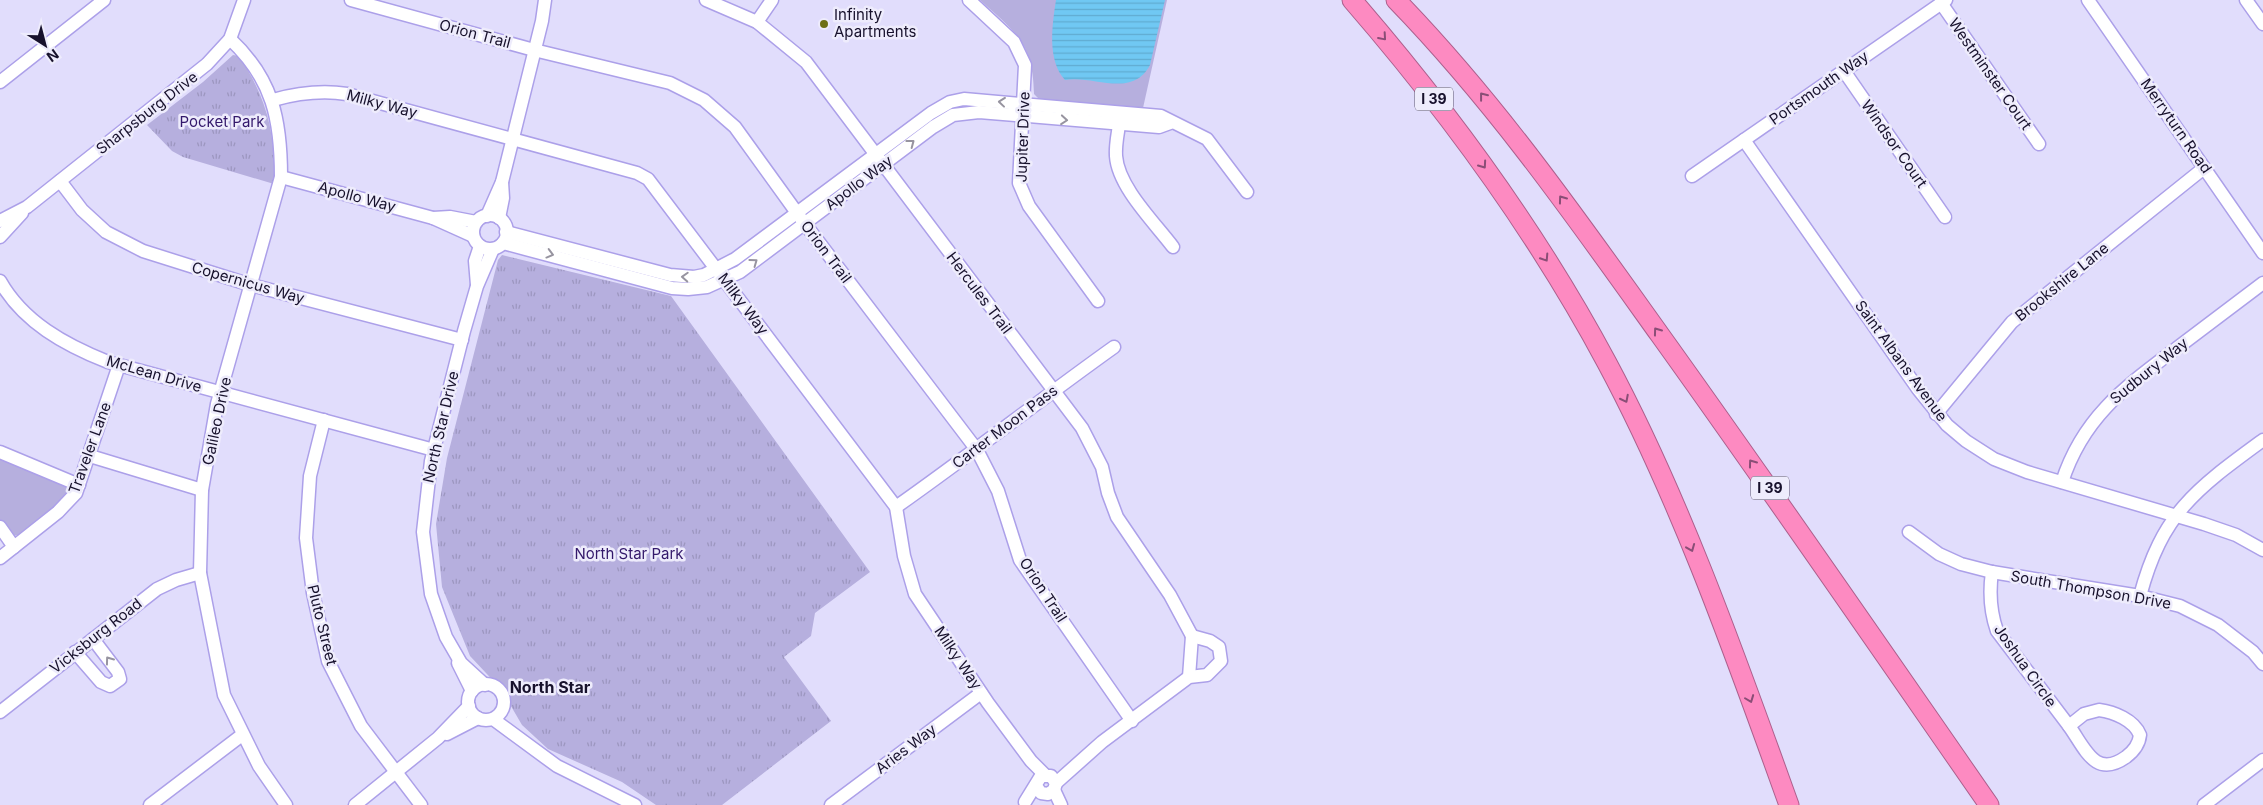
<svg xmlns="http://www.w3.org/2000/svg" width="2263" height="805" font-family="Inter,sans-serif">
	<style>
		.green { fill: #b6afde }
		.park { fill: url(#park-tufts) }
		.water { fill: url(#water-rules) }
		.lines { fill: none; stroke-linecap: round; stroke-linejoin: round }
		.minor-casing { stroke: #aca0e9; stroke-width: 15 }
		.highway-casing { stroke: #ac608d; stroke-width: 21 }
		.minor { stroke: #fff; stroke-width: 12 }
		.highway { stroke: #fd8ac1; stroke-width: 19 }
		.oneway { stroke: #8a4e76 }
		.oneway2 { stroke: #9794a0 }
		.poi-dot { fill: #6e7015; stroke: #eeecfc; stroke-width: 2 }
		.labels { text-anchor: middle; stroke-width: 5; stroke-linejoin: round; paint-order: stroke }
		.shield { fill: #eeecfc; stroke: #58536a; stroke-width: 1 }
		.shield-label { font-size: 14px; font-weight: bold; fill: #17112c }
		.poi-label { font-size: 15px; fill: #17112c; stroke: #eeecfc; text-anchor: start }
		.street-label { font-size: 15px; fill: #17112c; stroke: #eeecfc }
		.park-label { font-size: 15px; fill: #33186b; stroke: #eeecfc }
		.neighbourhood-label { font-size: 16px; font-weight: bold; fill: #17112c; stroke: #eeecfc }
	</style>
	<defs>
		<pattern id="park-tufts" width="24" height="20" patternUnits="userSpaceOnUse" patternTransform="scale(1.25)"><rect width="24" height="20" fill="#b6afde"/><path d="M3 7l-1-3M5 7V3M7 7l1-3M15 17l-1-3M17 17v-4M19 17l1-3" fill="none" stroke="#9c96bf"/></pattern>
		<pattern id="water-rules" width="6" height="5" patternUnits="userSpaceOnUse" patternTransform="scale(1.25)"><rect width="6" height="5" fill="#70c8f3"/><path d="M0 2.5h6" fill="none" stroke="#60abd0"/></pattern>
	</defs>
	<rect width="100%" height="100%" fill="#e1ddfc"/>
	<g class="green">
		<path d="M980,0H1167L1143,108L1040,100L1034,94C1033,42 1016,33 980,0Z"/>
		<path d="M0,457L68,488V496L21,534L14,536L0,520Z"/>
	</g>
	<g class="park">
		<path d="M233,55L239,56C267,98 276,135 274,184L183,157L172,151L147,125L203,82Z"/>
		<path d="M502,255L671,296L870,572L815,613L811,636L784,657L831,721L722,805H656L622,782L548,749L522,725L501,689L470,656L442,587L436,524L447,458L498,260Z"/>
	</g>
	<path class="water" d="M1056,0H1165L1150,65C1132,99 1094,75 1065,80C1047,60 1052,26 1056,0Z"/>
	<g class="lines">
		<g class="minor-casing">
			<g id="minor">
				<path d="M351,0L534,50L670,83L704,100L735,127L805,224L977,450L998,491L1020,560L1132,721"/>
				<path d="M706,0L757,22L806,62L1082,428L1102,467L1108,493L1117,517L1170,595L1192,636"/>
				<path d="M969,0L1014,42L1025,65L1019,183L1029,206L1098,301"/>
				<path d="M2088,0L2263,253"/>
				<path d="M2246,0L2263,24"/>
				<path d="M1941,3L2039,144"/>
				<path d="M757,22L772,0"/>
				<path d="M230,39C273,79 281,120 281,177L217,404L202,490L200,573L224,695L259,766L286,805"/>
				<path d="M1844,71L1945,217"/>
				<path d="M0,82L104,0"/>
				<path d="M273,100C298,93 321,90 347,94L637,173L648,179L896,507L904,556L915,594L988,703L1031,761L1045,775"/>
				<path d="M1120,117C1119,129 1115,143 1116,156C1118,187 1155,223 1173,247"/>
				<path d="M1744,140L1918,389L1947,425L1966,441L1994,459L2027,472L2204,524L2236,535L2263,550"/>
				<path d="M1692,176L1946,0"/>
				<path d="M281,177L433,218L450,217L476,222"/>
				<path d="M60,181L82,210L106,232L143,251L251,285L462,340"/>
				<circle cx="490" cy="232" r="17"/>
				<path d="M487,216L502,182L542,21L545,0"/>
				<path d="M433,218L473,236"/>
				<path d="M499,218L503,198L502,182"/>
				<path d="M0,221L27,207L207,64L230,39L244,0"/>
				<path d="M506,232L670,275L694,277L704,275L735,259L931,113L950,102L964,99L1161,116L1207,139L1247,192"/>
				<path d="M0,237L22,213"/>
				<path d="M503,243L672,288L688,289L707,287L740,272L933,127L953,115L979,112L1159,127L1170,123"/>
				<path d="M0,281C23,322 65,345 108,362L434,450"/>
				<path d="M477,285L475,261L480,246"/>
				<path d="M1936,414L2012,322L2204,168"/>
				<path d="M324,420L310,476L306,538L313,593L328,661L361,726L421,805"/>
				<path d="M0,452L79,485"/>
				<path d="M90,456L202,490"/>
				<path d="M2062,482C2083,417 2125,387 2177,348C2206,326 2234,305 2263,283"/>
				<path d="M896,507C970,455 1041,399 1114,347"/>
				<path d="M0,527L14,547"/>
				<path d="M1909,532L1939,554L1961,564L1992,572L2140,596L2180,606L2218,625L2253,652L2263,664"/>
				<path d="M0,558L58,512L76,493L119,365"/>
				<path d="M1992,572C1989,593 1990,611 1997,631L2069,726"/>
				<path d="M2140,596C2162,513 2196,489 2263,440"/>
				<path d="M75,652L101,682L110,686L120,679L118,672L93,639"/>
				<path d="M458,663L472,691"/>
				<path d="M1189,677L1192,636"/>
				<circle cx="486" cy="702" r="18"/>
				<path d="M485,685L461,663L446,637L431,594L423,532L431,461L464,331L477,286L493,249"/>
				<path d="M2099,710C2114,712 2134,720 2140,735C2139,745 2134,751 2126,757C2095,779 2085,748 2069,726L2084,714Z"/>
				<path d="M0,712L157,589L176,580L200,573"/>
				<path d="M493,719L557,766L635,805"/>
				<path d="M447,734L478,718"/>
				<path d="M1056,783L1102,742L1189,677L1207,675L1221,661L1219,647L1210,641L1192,636"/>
				<path d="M1054,790L1061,805"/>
				<path d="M1025,802L1041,776H1051L1056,783L1054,790L1048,794L1041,793L1036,786"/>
				<path d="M150,805L242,735"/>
				<path d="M355,805L438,738L469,706"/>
				<path d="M831,805L981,693"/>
				<path d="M2204,805L2263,760"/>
			</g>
		</g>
		<g class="highway-casing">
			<g id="highway">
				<path d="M1352,0C1449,112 1537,232 1607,363C1681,501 1736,658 1789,805"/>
				<path d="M1396,0C1496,103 1577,219 1660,335C1772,491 1880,648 1989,805"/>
			</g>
		</g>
		<use href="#minor" class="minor"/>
		<use href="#highway" class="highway"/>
	</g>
	<defs><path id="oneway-chevron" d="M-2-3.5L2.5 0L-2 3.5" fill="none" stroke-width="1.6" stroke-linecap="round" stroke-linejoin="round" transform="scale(1.25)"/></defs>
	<g class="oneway">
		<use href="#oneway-chevron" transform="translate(1383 37) rotate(49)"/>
		<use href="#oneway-chevron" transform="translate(1483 96) rotate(-128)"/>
		<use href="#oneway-chevron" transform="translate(1483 165) rotate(55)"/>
		<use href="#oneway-chevron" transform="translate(1562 199) rotate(-126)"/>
		<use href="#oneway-chevron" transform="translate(1545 258) rotate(57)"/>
		<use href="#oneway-chevron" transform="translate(1657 331) rotate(-126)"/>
		<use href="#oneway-chevron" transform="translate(1625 399) rotate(63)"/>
		<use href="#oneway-chevron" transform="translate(1752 463) rotate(-126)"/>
		<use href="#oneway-chevron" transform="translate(1691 548) rotate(68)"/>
		<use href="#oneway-chevron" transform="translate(1750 699) rotate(69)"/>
	</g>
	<g class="oneway2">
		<use href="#oneway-chevron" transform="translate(1002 102) rotate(-174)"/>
		<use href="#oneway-chevron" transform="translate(1064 120) rotate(5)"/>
		<use href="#oneway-chevron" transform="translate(911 143) rotate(-37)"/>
		<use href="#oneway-chevron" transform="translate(550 254) rotate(15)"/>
		<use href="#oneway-chevron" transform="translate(754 262) rotate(-36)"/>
		<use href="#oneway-chevron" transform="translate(685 277) rotate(-177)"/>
		<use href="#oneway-chevron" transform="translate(109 660) rotate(-126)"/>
	</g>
	<circle class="poi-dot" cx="824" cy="24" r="5"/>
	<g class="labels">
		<g class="shield">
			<rect x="1415" y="87.5" width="38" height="23" rx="4"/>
			<rect x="1751" y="476.5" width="38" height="23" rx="4"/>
		</g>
		<g class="shield-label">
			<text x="1434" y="104">I 39</text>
			<text x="1770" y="493">I 39</text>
		</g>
		<g class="poi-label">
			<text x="834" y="20">Infinity<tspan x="834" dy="17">Apartments</tspan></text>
		</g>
		<g class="street-label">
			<text transform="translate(475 34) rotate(15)" y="5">Orion Trail</text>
			<text transform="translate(1990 74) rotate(55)" y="5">Westminster Court</text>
			<text transform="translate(1819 88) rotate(-35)" y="5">Portsmouth Way</text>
			<text transform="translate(382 104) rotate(15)" y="5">Milky Way</text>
			<text transform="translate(147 113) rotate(-38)" y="5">Sharpsburg Drive</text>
			<text transform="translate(2176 126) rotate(55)" y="5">Merryturn Road</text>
			<text transform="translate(1023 137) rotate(-88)" y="5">Jupiter Drive</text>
			<text transform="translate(1894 144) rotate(55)" y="5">Windsor Court</text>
			<text transform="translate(859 183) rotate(-37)" y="5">Apollo Way</text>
			<text transform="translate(357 197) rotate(15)" y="5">Apollo Way</text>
			<text transform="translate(826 252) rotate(53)" y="5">Orion Trail</text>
			<text transform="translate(2062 282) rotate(-39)" y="5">Brookshire Lane</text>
			<text transform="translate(248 283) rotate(16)" y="5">Copernicus Way</text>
			<text transform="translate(979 293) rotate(53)" y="5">Hercules Trail</text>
			<text transform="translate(743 304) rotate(53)" y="5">Milky Way</text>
			<text transform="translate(1901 361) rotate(54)" y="5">Saint Albans Avenue</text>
			<text transform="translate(2149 371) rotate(-39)" y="5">Sudbury Way</text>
			<text transform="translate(154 374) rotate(16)" y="5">McLean Drive</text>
			<text transform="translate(217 421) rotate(-78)" y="5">Galileo Drive</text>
			<text transform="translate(441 427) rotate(-77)" y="5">North Star Drive</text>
			<text transform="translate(1005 427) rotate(-37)" y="5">Carter Moon Pass</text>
			<text transform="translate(90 448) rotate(-70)" y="5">Traveler Lane</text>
			<text transform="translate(1043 590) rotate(57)" y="5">Orion Trail</text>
			<text transform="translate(2091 590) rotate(10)" y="5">South Thompson Drive</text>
			<text transform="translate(322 625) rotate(76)" y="5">Pluto Street</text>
			<text transform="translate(96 636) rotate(-38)" y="5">Vicksburg Road</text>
			<text transform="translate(958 658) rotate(56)" y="5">Milky Way</text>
			<text transform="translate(2025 666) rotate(55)" y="5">Joshua Circle</text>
			<text transform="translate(906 749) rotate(-37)" y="5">Aries Way</text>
		</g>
		<g class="park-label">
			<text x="222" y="127">Pocket Park</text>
			<text x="629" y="559">North Star Park</text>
		</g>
		<g class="neighbourhood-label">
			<text x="550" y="693">North Star</text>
		</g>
	</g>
	<g transform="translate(45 45) rotate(144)" stroke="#eeecfc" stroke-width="4" paint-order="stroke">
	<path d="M0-4L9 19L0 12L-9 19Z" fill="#17112c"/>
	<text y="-8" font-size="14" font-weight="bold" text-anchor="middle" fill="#17112c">N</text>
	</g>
</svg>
